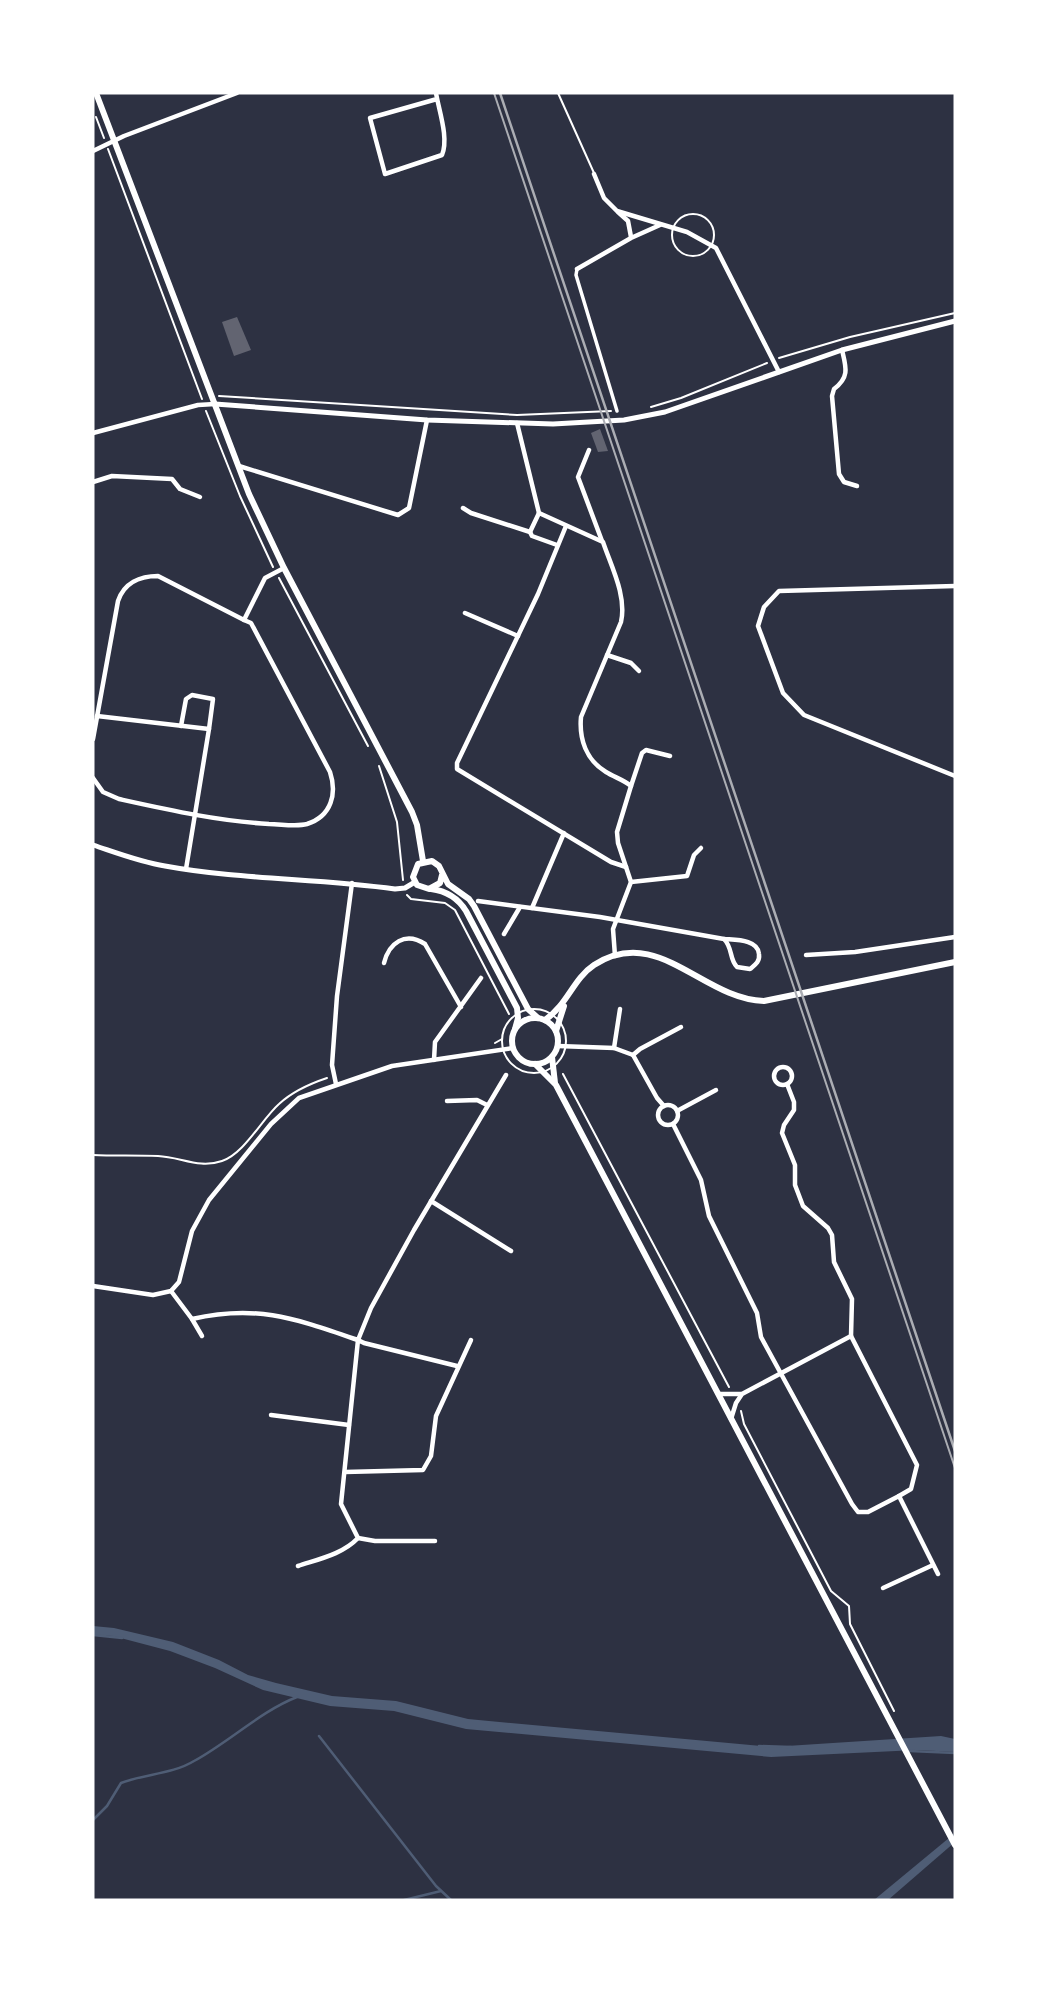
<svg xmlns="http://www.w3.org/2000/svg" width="1048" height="1993" font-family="'DM Sans',sans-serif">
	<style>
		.water { fill: #4f5d75 }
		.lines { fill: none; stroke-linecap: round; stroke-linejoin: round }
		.stream { stroke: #4f5d75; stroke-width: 2.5 }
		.building { fill: #626471 }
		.path { stroke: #fff; stroke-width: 2 }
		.service { stroke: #fff; stroke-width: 2 }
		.pedestrian { stroke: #fff; stroke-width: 3.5 }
		.minor { stroke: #fff; stroke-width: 4.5 }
		.tertiary { stroke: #fff; stroke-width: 5 }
		.secondary { stroke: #fff; stroke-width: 6 }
		.tram { stroke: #abadb3; stroke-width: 2 }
		.rail { stroke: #abadb3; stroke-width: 2.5 }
	</style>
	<rect width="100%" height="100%" fill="#2d3142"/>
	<g class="water">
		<path d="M93,1626L114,1628L173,1642L219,1660L248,1675L276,1683L332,1696L396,1701L468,1719L771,1747L941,1736L955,1739V1752L917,1750L771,1757L466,1729L394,1711L330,1706L263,1690L215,1668L170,1651L113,1636L93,1635Z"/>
		<path d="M955,1833V1842L888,1900H874Z"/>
	</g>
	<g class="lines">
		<g class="stream">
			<path d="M93,1635L122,1638"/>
			<path d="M319,1736L436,1886L451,1900"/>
			<path d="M759,1746L791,1747"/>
			<path d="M910,1751L955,1753"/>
			<path d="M93,1820L107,1806L121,1783C144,1774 173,1774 194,1761C229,1742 261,1711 297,1697"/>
			<path d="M404,1900L441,1891"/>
		</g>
	</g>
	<g class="building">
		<path d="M237,317L251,350L234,356L222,322Z"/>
		<path d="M600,429L608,451L598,452L591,433Z"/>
	</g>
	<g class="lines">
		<g class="path">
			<path d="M96,117L104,138"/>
			<path d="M108,149L202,399"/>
			<path d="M779,358L850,337L955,313"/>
			<path d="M219,396L517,415L611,411"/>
			<path d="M651,407L681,398L767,363"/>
			<path d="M206,411L240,496L273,567"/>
			<path d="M279,578L368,746"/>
			<path d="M379,766L397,822L403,880"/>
			<path d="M407,895L411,899L445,903L455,910L509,1014"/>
			<circle cx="534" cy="1041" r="32"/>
			<path d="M495,1043L502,1039"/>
			<path d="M563,1074L729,1387"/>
			<path d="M93,1155C114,1156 136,1155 158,1156C181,1157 199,1169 222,1161C244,1154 262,1119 279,1104C293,1091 309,1084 327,1078"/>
			<path d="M741,1411L744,1424L831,1591L849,1606L850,1624L894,1711"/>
		</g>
		<g class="service">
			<path d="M558,93L594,173"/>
			<circle cx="693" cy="235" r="21"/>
		</g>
		<path class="pedestrian" d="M577,269L576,275L617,411"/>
		<g class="minor">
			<path d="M436,93C439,111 449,138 442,155L385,174L370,118L437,99"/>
			<path d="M93,151L124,136L237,93"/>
			<path d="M594,174L604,198L617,211L687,232L716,248L779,372"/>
			<path d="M618,212L628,221L631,237"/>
			<path d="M577,269L631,238L660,225"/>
			<path d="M842,350C846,367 850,377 834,389L832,396L839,474L844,482L857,486"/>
			<path d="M517,423L539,513L603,542C611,566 627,596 621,622L581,717C579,739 586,760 606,772C614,777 624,780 631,786L617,832L618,843L631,882L613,929L615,956"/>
			<path d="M93,433L198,405L215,404"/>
			<path d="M589,450L578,477L602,541"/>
			<path d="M239,466L398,515L409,508L427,420"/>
			<path d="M93,482L112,476L172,479L180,489L200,497"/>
			<path d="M463,508L471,513L530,532L532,536L557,545"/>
			<path d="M566,526L538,594L457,763V769L611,862L626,867"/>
			<path d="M530,532L539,513"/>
			<path d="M955,586L779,591L764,607L758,626L783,693L804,715L955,776"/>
			<path d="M465,613L518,636"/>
			<path d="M607,655L631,663L639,671"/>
			<path d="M97,716L209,729L186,869"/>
			<path d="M181,726L186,699L192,695L213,699L209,729"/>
			<path d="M93,739L118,601C124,583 140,576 158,576L244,620"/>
			<path d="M93,778L103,792L119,799C169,810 218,821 269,824C281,824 296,827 307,824C332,816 337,793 330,772L251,623L244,620L265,578L284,568"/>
			<path d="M631,786L642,753L646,750L670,756"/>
			<path d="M631,882L687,876L694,855L701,848"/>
			<path d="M478,901L600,917L724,939"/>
			<path d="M532,908L564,833"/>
			<path d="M504,934L520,907"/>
			<path d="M724,939C735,940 758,939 759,954C760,962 755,965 750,969L737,967C729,959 733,948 724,939Z"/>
			<path d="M806,955L855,952L955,937"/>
			<path d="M384,963C389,943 405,931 425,944L461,1007"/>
			<path d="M558,1046L614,1048L633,1055L657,1098L664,1106"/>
			<path d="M614,1048L620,1009"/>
			<path d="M633,1055L640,1049L681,1027"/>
			<path d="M434,1060L435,1042L481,978"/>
			<circle cx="783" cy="1076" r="9"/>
			<path d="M336,1084L332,1065L337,996L352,883"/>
			<path d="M787,1084L794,1102V1110L784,1125L782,1133L795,1165V1185L803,1206L828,1228L832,1235L834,1262L852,1299L851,1336"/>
			<path d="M447,1101L477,1100L487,1105"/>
			<circle cx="668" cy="1115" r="10"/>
			<path d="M677,1111L716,1090"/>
			<path d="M673,1124L701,1180L709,1216L757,1313L761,1337L852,1504L858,1512H868L899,1496L938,1574"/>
			<path d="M431,1201L511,1251"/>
			<path d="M93,1286L153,1295L171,1291L179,1282L192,1231L209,1200L271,1124L299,1098L392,1066L513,1048"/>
			<path d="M171,1291L192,1319L202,1336"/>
			<path d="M192,1319C258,1304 296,1319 358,1340L371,1308L414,1230L506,1075"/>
			<path d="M718,1394H741"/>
			<path d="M271,1415L349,1425"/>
			<path d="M731,1419L736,1403L742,1394L851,1336L917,1465L911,1489L899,1496"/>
			<path d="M345,1472L423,1470L431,1456L436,1416L471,1340"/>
			<path d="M358,1538L375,1541H435"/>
			<path d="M298,1566C319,1559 343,1554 358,1538L341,1504L358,1340L364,1343L457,1366"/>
			<path d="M883,1588L933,1565"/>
		</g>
		<g class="tertiary">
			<path d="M215,404L427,420L553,424L624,420L665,412L842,350L955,321"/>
			<path d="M93,845C117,853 140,862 165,866C241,880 319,878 395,889L405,888L415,882"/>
		</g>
		<g class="secondary">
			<path d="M96,93L249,494L284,568L412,812L417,825L423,861"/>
			<path d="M442,875L440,883L429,889L417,885L413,877L418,864L432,861L439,866L448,884L469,899L474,906L528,1009L538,1018"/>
			<path d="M431,889C447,891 458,898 466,911L517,1008L518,1018L515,1029"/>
			<circle cx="535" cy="1041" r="23"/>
			<path d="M545,1020C568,1004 573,979 594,965C658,924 702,999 764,1001L955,962"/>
			<path d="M556,1031L564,1006"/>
			<path d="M552,1057L555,1083"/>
			<path d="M535,1064L556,1085L955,1845"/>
		</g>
		<path class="tram" d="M494,93L955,1468"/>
		<path class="rail" d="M500,93L955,1451"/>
	</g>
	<rect width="1048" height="1993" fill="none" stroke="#ffffff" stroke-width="189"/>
</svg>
